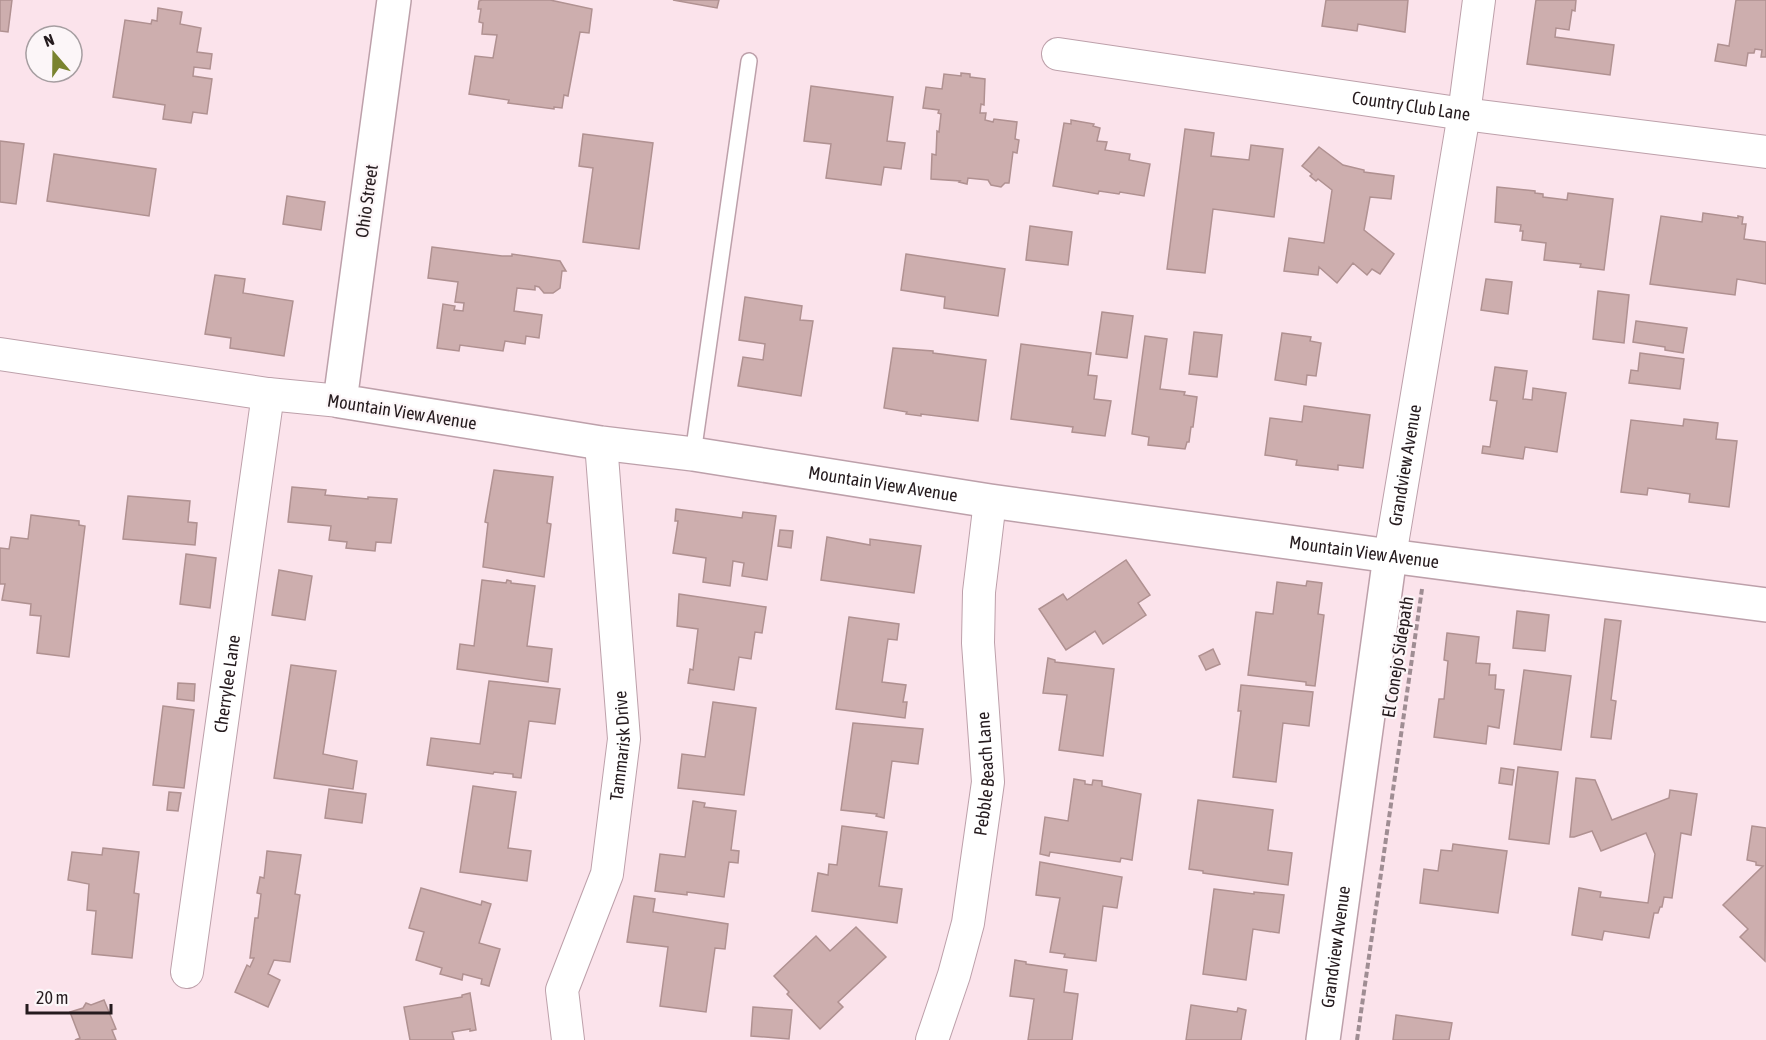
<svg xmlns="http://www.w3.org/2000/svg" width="1766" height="1040" font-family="'Asap Condensed',sans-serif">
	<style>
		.building { fill: #cdaeae; stroke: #b09191; stroke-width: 1.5 }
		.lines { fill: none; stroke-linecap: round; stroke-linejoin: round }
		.service-casing { stroke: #bda0aa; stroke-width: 18 }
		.minor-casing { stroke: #bda0aa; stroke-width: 34 }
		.tertiary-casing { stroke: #bda0aa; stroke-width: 36 }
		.path { stroke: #9f8d93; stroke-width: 4; stroke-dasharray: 6 3; stroke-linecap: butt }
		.service { stroke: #fff; stroke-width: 15 }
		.minor { stroke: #fff; stroke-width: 32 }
		.tertiary { stroke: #fff; stroke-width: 33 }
		.labels { text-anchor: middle; stroke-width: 4.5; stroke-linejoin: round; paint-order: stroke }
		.street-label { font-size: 18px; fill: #251b1e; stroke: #fcf6f8 }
	</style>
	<rect width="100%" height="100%" fill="#fbe3eb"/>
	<g class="building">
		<path d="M0,0H12L8,32L0,31Z"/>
		<path d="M482,0H550L592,9L589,33L580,32L568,96L564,95L562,108L554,107V109L508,103L509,100L469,94L475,56L493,58L497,35L482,34L483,23L479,22L481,9H478L479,1Z"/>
		<path d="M673,0H719L717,8Z"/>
		<path d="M1326,0H1408L1405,32L1358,24L1357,31L1322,26Z"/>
		<path d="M1536,0H1576L1575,11L1572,10L1569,30L1556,28L1555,37L1614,45L1610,75L1527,64Z"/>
		<path d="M1736,0H1766V57H1761L1762,50L1755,49L1754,53H1748L1746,66L1715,61L1718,44L1729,46Z"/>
		<path d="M158,8L182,12L180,24L201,28L197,52L212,54L210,69L194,67L193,76L212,79L207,114L193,112L191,123L163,119L165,105L113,97L125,20L151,24L152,20L157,21Z"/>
		<path d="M961,73L970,74V77L985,79L984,105L981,104L980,113H986L985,120L993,122L994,119L1017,122L1015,139L1019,140L1017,153L1013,152L1009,183H1005L1001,187L991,185L988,180L968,178L967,184L959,182L960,181L931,179L932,154L936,155L937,131L939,132L941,114L938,113L939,110L923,108L926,87L942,89L944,74L961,76Z"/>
		<path d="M811,86L893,97L887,141L905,143L901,169L884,167L881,185L826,178L831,144L804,141Z"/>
		<path d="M1071,120L1094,124L1093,126L1100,128L1097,141L1107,142L1105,150L1130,154L1129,160L1150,164L1144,196L1120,192L1119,194L1099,191L1098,194L1053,186L1064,123L1071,124Z"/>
		<path d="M1185,129L1214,133L1211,156L1249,160L1251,145L1283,149L1274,217L1213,209L1205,273L1167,269Z"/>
		<path d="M583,134L653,143L639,249L583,242L593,168L579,166Z"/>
		<path d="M0,141L24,144L16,204L0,202Z"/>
		<path d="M1319,147L1343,165L1364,170V172L1394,176L1391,199L1370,197L1364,230L1394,254L1380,274L1372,269L1367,275L1353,263L1337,283L1319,267L1318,275L1284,271L1289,238L1324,243L1332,190L1318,179L1316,181L1310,176L1312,174L1302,166Z"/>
		<path d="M54,154L156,169L149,216L47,201Z"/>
		<path d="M1497,187L1535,191V193L1543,194V197L1567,200L1568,193L1613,199L1604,270L1580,267L1581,264L1544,260L1546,243L1522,240L1523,231H1520L1521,225L1495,222Z"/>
		<path d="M287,196L325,202L321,230L283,224Z"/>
		<path d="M1703,213L1738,218V216L1743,217L1742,224H1746L1744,239L1766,242V284L1737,279L1735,295L1650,284L1661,216L1702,222Z"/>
		<path d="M1030,226L1072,232L1068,265L1026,260Z"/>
		<path d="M432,247L502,256H512V254L560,261L566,271H562L560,288L553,293H544L539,287L535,286V290L517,288L514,311L542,315L539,338L526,336L525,344L505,341L503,351L460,345L459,351L437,348L443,304L455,306L454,310L463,311L464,303L455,302L458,282L428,278Z"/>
		<path d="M906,254L1005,269L998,316L944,308L945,297L901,290Z"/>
		<path d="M215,275L245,279L243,293L293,301L284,356L230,348L231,338L205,334Z"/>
		<path d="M1486,279L1512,282L1508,314L1481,310Z"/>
		<path d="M1598,291L1629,295L1624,343L1593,339Z"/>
		<path d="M745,297L802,306L800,320L813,321L801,396L738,386L743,357L763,360L765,344L739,340Z"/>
		<path d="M1102,312L1133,316L1127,358L1096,354Z"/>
		<path d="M1636,321L1687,328L1683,353L1665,350V347L1633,342Z"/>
		<path d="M1194,332L1222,335L1217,377L1189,374Z"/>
		<path d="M1282,333L1311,337L1310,341L1321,343L1316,376L1307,375L1306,385L1275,380Z"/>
		<path d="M1145,336L1167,339L1160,389L1185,392L1184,395L1197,397L1193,427H1191L1189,442H1187L1185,449L1148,445L1149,437L1132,434Z"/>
		<path d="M1021,344L1091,353L1088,375L1097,376L1094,399L1111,401L1105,436L1072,432L1073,427L1011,419Z"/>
		<path d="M893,348L933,351V353L986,360L978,421L921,414V416L906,414L907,412L884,408Z"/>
		<path d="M1640,353L1684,359L1680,389L1629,383L1631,370L1638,371Z"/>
		<path d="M1495,367L1527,371L1523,399L1532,400L1533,388L1566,393L1557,452L1525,447L1523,459L1482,453L1483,446L1490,447L1497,401L1490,400Z"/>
		<path d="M1304,406L1370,415L1363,468L1338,465V470L1296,465L1297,460L1265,455L1270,418L1302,422Z"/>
		<path d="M1684,419L1718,423L1716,439L1737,441L1729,507L1689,502L1690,494L1648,488L1647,495L1621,492L1631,420L1683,426Z"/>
		<path d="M494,470L553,477L547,523L551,524L544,577L483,567L488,523L485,522Z"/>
		<path d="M292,487L326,490L325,495L368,499V497L397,499L391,543L376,542L375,551L346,548L347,542L329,540L331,526L288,522Z"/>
		<path d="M128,496L190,501L188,522L197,523L195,545L123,539Z"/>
		<path d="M676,509L742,518L743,512L776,516L767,580L742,576L744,563L733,561L730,586L703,582L706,558L673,553L678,521H675Z"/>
		<path d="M31,515L79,521V525L85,526L69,657L37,653L41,616L30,615L31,604L2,600L5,584H0V548L9,549L11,537L28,539Z"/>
		<path d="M780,530L793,531L791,548L778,546Z"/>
		<path d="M827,537L870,545V539L921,546L914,593L821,580Z"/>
		<path d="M186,554L216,558L210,608L180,604Z"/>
		<path d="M1126,560L1150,595L1138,603L1146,615L1103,644L1095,631L1066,650L1039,609L1063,594L1067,600Z"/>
		<path d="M279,570L312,576L305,620L272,615Z"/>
		<path d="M482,580L506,583L507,580L511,581V583L535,586L527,646L552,649L548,682L457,669L460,644L474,646Z"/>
		<path d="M1307,581L1322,583L1318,614L1324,615L1315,686L1306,685V682L1248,675L1256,612L1273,614L1277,582L1306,586Z"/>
		<path d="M679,594L766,607L762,633L755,632L751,659L739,657L734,690L688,683L690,669L693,670L698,629L677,626Z"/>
		<path d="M1517,611L1549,615L1545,651L1513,648Z"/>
		<path d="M849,617L899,624L897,640L888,639L882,682L906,685L903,702H907L905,718L836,709Z"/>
		<path d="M1605,619L1621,621L1611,700L1616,701L1611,739L1591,737Z"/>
		<path d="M1447,633L1479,637L1476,663L1490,664L1489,675H1496L1495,689L1504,690L1499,728L1488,726L1486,744L1434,737L1439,699H1444L1448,661L1444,660Z"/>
		<path d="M1213,649L1220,664L1206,670L1199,656Z"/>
		<path d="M1048,658L1055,660V662L1114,669L1103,756L1059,750L1067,695L1043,693Z"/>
		<path d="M291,665L336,671L323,754L357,761L353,789L274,778Z"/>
		<path d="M1524,670L1571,676L1561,750L1514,744Z"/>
		<path d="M489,681L560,689L555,724L529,721L521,778L513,777V774L494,772L493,774L427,765L431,738L480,744Z"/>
		<path d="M178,683L195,684L194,701L177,699Z"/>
		<path d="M1241,685L1313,692L1309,726L1283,723L1276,782L1233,777L1241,711H1238Z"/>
		<path d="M713,702L756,708L744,795L678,788L682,754L705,757Z"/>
		<path d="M163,706L194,710L184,788L153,785Z"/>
		<path d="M853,723L923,729L918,764L892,761L884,818L876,816L877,814L841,810Z"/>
		<path d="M1518,767L1558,772L1549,844L1509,839Z"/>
		<path d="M1501,768L1514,770L1512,785L1499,783Z"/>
		<path d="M1576,778L1595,780L1612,820L1669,798L1670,790L1697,794L1691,835L1681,833L1672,898L1664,897L1662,907H1660L1658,913H1654L1649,938L1604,931L1602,940L1572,935L1579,888L1601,892L1600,897L1648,903L1655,854L1646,833L1601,851L1592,831L1574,837H1570Z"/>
		<path d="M1074,779L1085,781V784L1092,785L1093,780L1102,781V786L1141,794L1132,860L1121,858L1120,862L1050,852L1049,856L1040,854L1045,817L1068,821Z"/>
		<path d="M473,786L516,792L508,848L531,851L527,881L460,872Z"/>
		<path d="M329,789L366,794L362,823L325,818Z"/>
		<path d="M169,792L181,793L178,811L167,810Z"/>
		<path d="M1198,800L1273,810L1268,850L1292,853L1288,885L1203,873V871L1189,869Z"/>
		<path d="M693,801L705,803L704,807L736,811L731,850L739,851L738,863L729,862L724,897L687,892V895L655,891L660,854L685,857Z"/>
		<path d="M842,826L887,832L879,886L902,889L897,923L812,911L818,873L828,875L829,864L837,865Z"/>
		<path d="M1752,826L1766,828L1765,961L1740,937L1748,929L1723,905L1763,866L1756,865V862L1747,860Z"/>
		<path d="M1453,844L1507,851L1498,913L1420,903L1424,869L1438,871L1441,850L1452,851Z"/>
		<path d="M103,848L139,852L134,893L139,894L132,958L92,954L96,911L87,910L89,884L68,880L72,852L102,855Z"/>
		<path d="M267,851L301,855L295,894L300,895L290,962L274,960L268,974L280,980L268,1007L235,992L247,965L250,967L254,958H250L255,918H258L261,894L257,893L260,877L264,878Z"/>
		<path d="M1040,862L1122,877L1117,908L1103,906L1096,961L1064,957L1065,954L1050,952L1060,898L1036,895Z"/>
		<path d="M421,888L481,905L482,901L491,904L479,943L500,949L489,986L481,984L482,979L463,974L462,980L440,974L442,968L416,960L424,932L409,928Z"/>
		<path d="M1214,889L1254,894V892L1284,895L1279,933L1253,929L1246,980L1203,974Z"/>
		<path d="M634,896L655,899L653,912L728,924L725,949L715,948L706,1012L660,1006L668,947L627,942Z"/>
		<path d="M856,927L886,957L838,1002L843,1007L820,1029L787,994L789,992L774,976L816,936L830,951Z"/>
		<path d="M1015,960L1026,962V964L1067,970L1064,992L1078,994L1072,1040H1028L1034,999L1010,996Z"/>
		<path d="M470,993L476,1030L470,1031V1029L452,1032L454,1040H410L404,1007L462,997V995Z"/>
		<path d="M104,1000L116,1029L112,1030L116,1040H75L80,1038L70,1012L83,1008L86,1003L91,1005Z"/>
		<path d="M1191,1005L1237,1012L1238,1008L1246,1010L1241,1040H1186Z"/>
		<path d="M753,1007L792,1010L789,1039L751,1036Z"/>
		<path d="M1396,1015L1452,1023L1449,1040H1393Z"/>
	</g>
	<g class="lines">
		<g class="service-casing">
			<path id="service" d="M693,454L749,61"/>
		</g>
		<g class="minor-casing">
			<g id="minor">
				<path id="s1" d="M1058,54L1464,114L1766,152"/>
				<path d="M0,354L268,394L340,401"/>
				<path id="s2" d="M1390,556L1464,114L1479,0"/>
				<path id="s3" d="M187,972L268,394"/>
				<path id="s4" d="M568,1040L562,990L607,874L624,739L601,443"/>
				<path id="s5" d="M932,1040L954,975L968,923L988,782L978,643L979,592L990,501"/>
			</g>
		</g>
		<g class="tertiary-casing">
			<g id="tertiary">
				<path id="s6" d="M394,0L340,401L601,443L693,454L990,501L1390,556L1766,605"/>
				<path id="s7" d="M1323,1040L1390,556"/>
			</g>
		</g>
		<path class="path" d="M1357,1040L1422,589"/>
		<use href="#service" class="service"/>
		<use href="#minor" class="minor"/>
		<use href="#tertiary" class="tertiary"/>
	</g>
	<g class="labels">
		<g class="street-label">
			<text dy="6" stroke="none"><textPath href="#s1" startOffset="357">Country Club Lane</textPath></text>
			<text transform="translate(367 201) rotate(-82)" y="6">Ohio Street</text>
			<text transform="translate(402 412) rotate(9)" y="6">Mountain View Avenue</text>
			<text dy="6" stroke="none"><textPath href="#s2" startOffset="92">Grandview Avenue</textPath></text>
			<text dy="6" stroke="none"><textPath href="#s6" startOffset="954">Mountain View Avenue</textPath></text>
			<text dy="6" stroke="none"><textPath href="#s6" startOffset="1440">Mountain View Avenue</textPath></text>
			<text transform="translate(1398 657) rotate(-81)" y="6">El Conejo Sidepath</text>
			<text dy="6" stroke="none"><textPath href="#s3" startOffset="291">Cherrylee Lane</textPath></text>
			<text dy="6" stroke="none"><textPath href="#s4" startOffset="304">Tammarisk Drive</textPath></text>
			<text dy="6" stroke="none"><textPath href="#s5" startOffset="273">Pebble Beach Lane</textPath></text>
			<text dy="6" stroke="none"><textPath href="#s7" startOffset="94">Grandview Avenue</textPath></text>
		</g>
	</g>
	<g transform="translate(54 54) rotate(340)"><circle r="28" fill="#fcf6f8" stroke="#a69ea1" stroke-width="1.5"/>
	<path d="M0-4.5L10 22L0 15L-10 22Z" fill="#7a832f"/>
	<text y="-9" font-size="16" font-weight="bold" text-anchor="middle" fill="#251b1e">N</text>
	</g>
	<path d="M27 1004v9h84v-9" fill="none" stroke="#251b1e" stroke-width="3"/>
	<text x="36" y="1004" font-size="18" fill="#251b1e" stroke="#fcf6f8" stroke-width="4.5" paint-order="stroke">20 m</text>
</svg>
